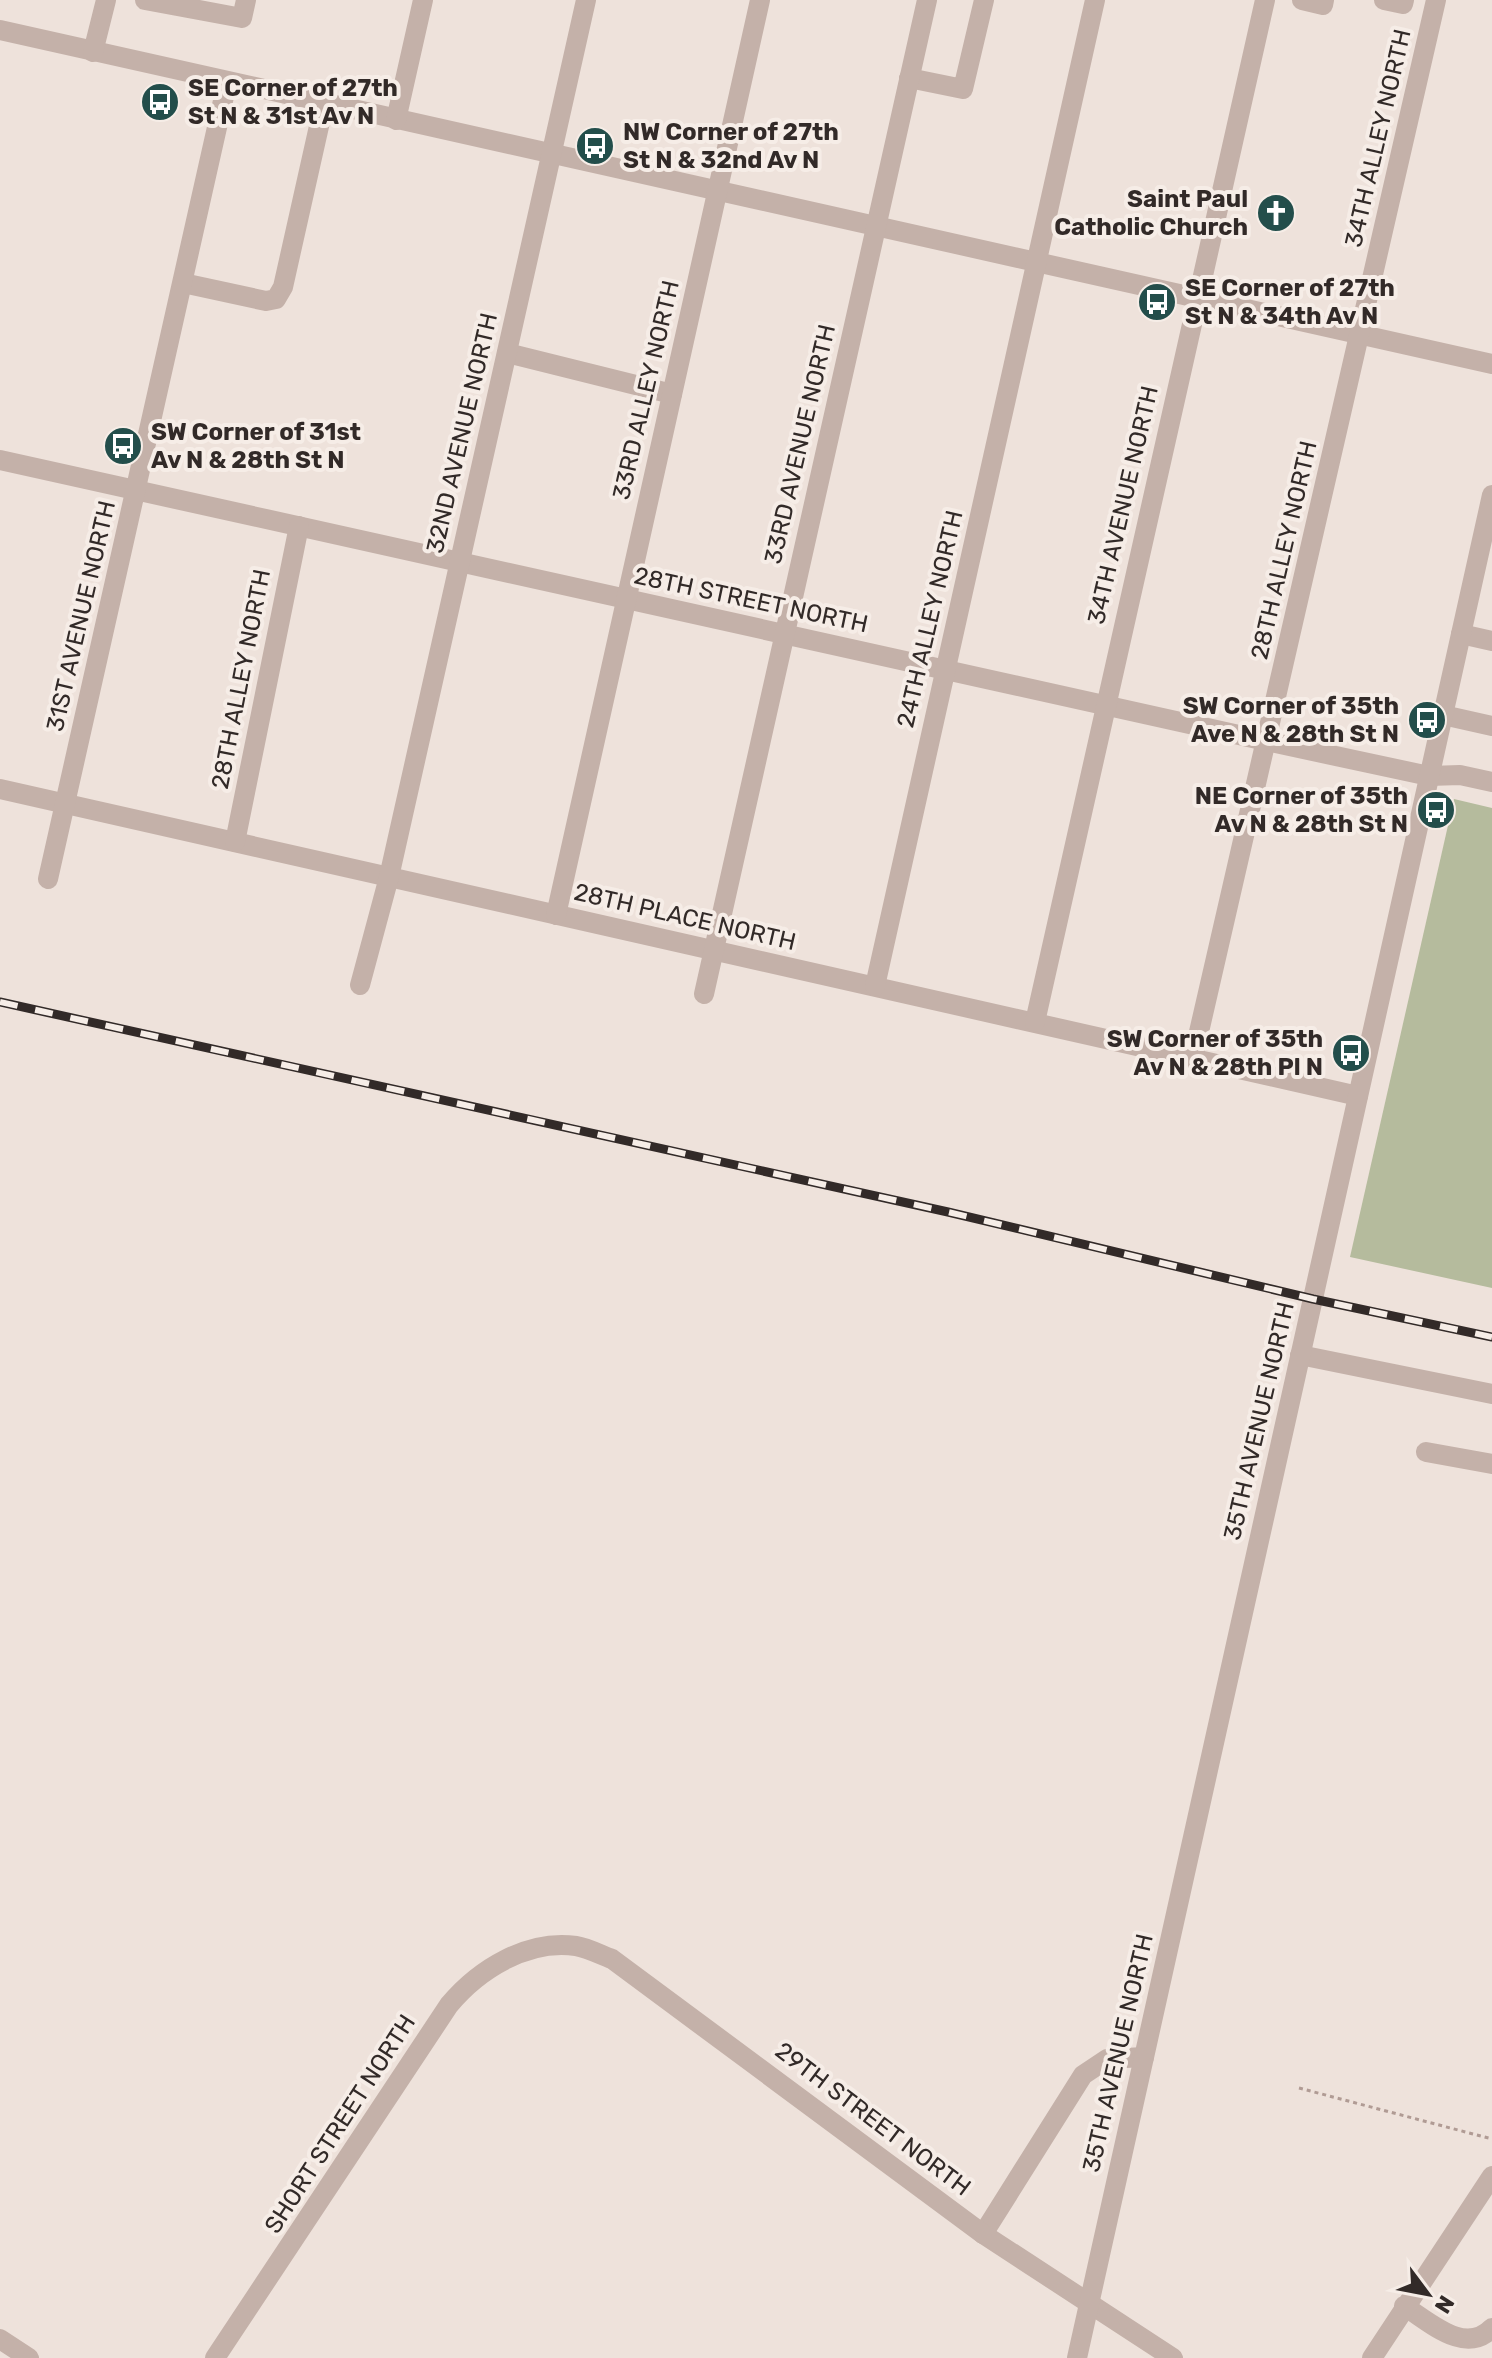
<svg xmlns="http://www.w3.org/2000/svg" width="1492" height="2358" font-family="Rubik,sans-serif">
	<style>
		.green { fill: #b5bb9d }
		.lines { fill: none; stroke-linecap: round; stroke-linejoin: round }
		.path { stroke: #b09b94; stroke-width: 3; stroke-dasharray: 4 4; stroke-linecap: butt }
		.minor { stroke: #c4b1a9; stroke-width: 20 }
		.rail-casing { stroke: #322a28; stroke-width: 9 }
		.rail { stroke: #f6ede7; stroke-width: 6; stroke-dasharray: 18; stroke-linecap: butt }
		.labels { text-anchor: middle; stroke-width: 8; stroke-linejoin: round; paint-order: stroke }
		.poi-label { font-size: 24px; font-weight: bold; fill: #322a28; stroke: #f6ede7; text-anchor: start }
		.street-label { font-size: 24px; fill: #322a28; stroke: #f6ede7 }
	</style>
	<rect width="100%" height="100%" fill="#eee2db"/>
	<path class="green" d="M1454,799L1492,808V1288L1350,1257Z"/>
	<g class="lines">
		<path class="path" d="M1299,2088L1492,2139"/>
		<g class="minor">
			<path d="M145,0L242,18L246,0"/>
			<path d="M1302,0L1323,5L1324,0"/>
			<path d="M1384,0L1403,4L1404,0"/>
			<path d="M0,30L1492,364"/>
			<path d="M93,52L106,0"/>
			<path d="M909,78L963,89L984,0"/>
			<path d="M396,120L423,0"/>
			<path d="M183,283L266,301L276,299L283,287L324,104"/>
			<path d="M507,353L672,394"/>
			<path d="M0,460L1266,741L1429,776L1460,775L1492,782"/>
			<path d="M1461,634L1492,641"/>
			<path d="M1443,715L1492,726"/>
			<path d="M0,789L1358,1096"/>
			<path d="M235,842L299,526"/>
			<path d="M48,879L227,83"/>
			<path d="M556,915L760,0"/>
			<path d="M360,985L389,877L586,0"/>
			<path d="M875,986L1095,0"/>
			<path d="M704,994L927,0"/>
			<path d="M1035,1022L1265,0"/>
			<path d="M1193,1058L1436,0"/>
			<path d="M1300,1355L1492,1394"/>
			<path d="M1426,1452L1492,1464"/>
			<path d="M983,2234L1083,2075L1107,2059L1144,2057"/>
			<path d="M1404,2306C1430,2322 1465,2356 1492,2328"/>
			<path d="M0,2339L29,2358"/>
			<path d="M215,2358L449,2005C479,1969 528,1939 576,1946C588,1948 601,1955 612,1959L983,2234L1173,2358"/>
			<path d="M1077,2358L1492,495"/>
			<path d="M1372,2358L1492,2176"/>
		</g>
		<g class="rail-casing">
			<path id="rail" d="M0,1002L948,1212L1313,1299L1492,1337"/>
		</g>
		<use href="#rail" class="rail"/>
	</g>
	<defs>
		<g id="bus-disc" transform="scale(2)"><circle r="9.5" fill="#234e4b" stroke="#f6ede7"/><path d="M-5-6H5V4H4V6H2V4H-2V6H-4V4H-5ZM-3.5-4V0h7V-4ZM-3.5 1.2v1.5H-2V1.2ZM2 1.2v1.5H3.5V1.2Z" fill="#fff"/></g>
		<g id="church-disc" transform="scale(2)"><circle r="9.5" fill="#234e4b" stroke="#f6ede7"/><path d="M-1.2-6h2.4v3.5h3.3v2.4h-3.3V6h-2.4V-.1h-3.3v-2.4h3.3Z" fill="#fff"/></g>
	</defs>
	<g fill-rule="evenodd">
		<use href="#bus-disc" x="160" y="102"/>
		<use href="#bus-disc" x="595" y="146"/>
		<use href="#church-disc" x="1276" y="213"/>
		<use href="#bus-disc" x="1157" y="302"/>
		<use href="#bus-disc" x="123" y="446"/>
		<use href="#bus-disc" x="1427" y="720"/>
		<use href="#bus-disc" x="1436" y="810"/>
		<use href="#bus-disc" x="1351" y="1053"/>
	</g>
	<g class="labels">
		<g class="poi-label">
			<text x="188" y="96">SE Corner of 27th<tspan x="188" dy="28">St N &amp; 31st Av N</tspan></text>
			<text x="623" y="140">NW Corner of 27th<tspan x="623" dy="28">St N &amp; 32nd Av N</tspan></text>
			<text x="1248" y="207" text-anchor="end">Saint Paul<tspan x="1248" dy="28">Catholic Church</tspan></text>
			<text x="1185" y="296">SE Corner of 27th<tspan x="1185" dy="28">St N &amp; 34th Av N</tspan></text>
			<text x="151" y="440">SW Corner of 31st<tspan x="151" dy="28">Av N &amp; 28th St N</tspan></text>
			<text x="1399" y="714" text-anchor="end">SW Corner of 35th<tspan x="1399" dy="28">Ave N &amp; 28th St N</tspan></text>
			<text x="1408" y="804" text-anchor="end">NE Corner of 35th<tspan x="1408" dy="28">Av N &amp; 28th St N</tspan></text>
			<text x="1323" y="1047" text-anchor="end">SW Corner of 35th<tspan x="1323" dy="28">Av N &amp; 28th Pl N</tspan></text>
		</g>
		<g class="street-label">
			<text transform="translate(1378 138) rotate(-77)" y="8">34TH ALLEY NORTH</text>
			<text transform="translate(646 390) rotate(-77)" y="8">33RD ALLEY NORTH</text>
			<text transform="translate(462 433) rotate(-77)" y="8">32ND AVENUE NORTH</text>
			<text transform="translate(800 444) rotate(-77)" y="8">33RD AVENUE NORTH</text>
			<text transform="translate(1123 505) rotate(-77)" y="8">34TH AVENUE NORTH</text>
			<text transform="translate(1284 550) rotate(-77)" y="8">28TH ALLEY NORTH</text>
			<text transform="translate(751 600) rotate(12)" y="8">28TH STREET NORTH</text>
			<text transform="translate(81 616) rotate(-77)" y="8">31ST AVENUE NORTH</text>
			<text transform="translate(930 619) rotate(-77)" y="8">24TH ALLEY NORTH</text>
			<text transform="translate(241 679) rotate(-79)" y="8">28TH ALLEY NORTH</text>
			<text transform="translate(685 917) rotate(13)" y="8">28TH PLACE NORTH</text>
			<text transform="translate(1259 1421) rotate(-77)" y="8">35TH AVENUE NORTH</text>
			<text transform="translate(1118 2053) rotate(-77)" y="8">35TH AVENUE NORTH</text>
			<text transform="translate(873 2119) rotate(37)" y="8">29TH STREET NORTH</text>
			<text transform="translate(340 2124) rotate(-57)" y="8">SHORT STREET NORTH</text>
		</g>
	</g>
	<g transform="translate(1428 2294) rotate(122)" stroke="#f6ede7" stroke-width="6" paint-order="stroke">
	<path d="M0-6L14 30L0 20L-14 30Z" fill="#322a28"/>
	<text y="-12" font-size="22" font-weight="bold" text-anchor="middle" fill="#322a28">N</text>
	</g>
</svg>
